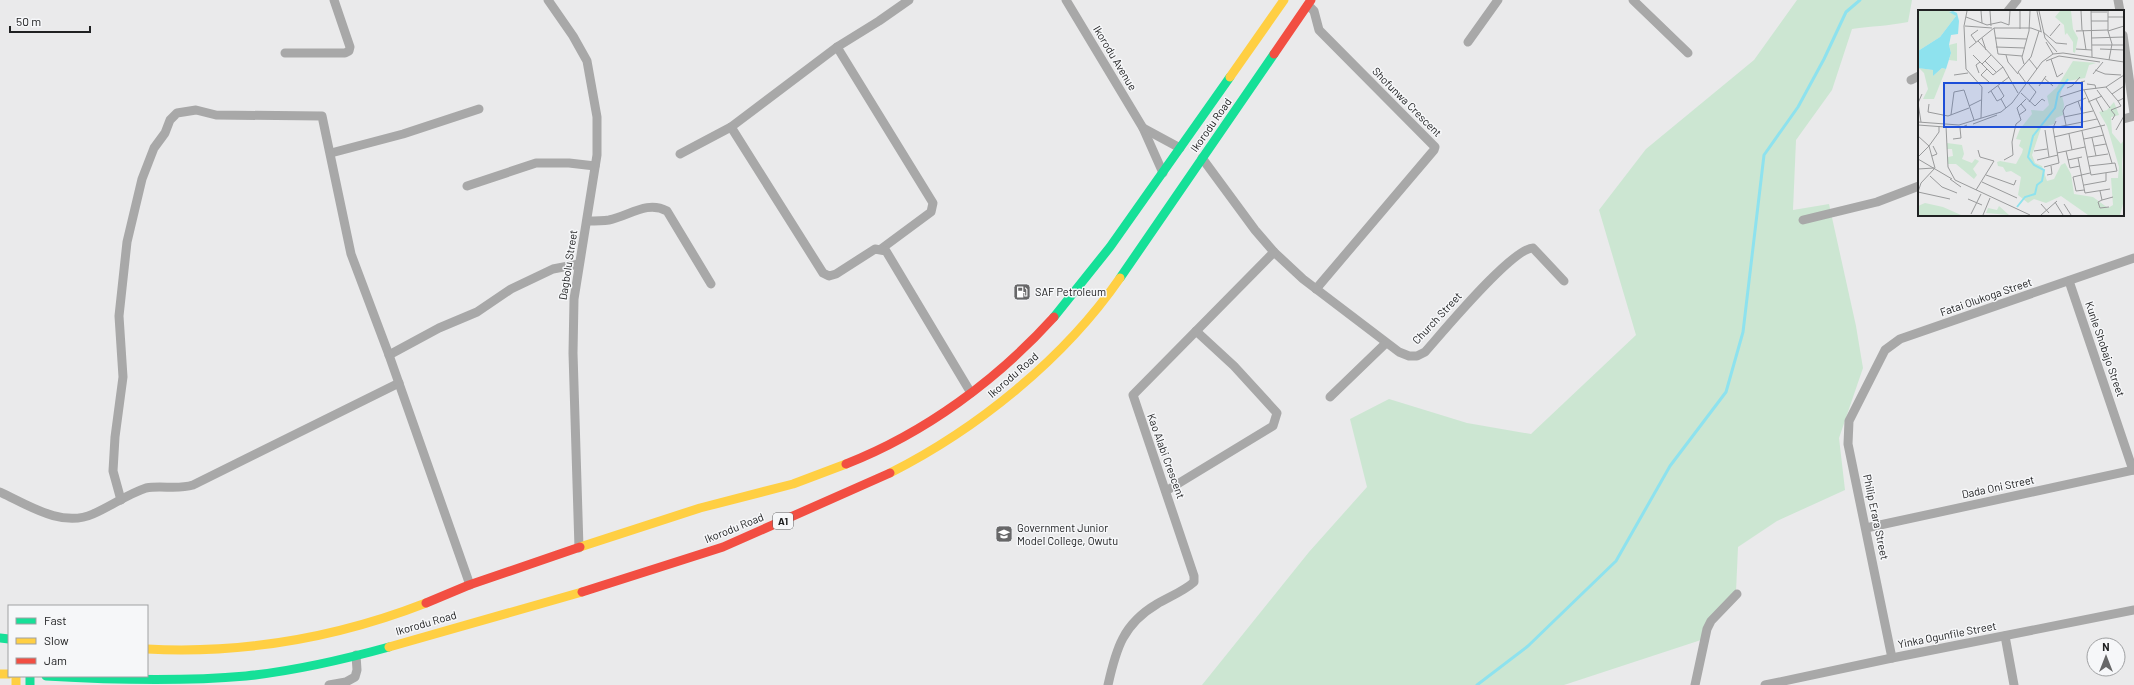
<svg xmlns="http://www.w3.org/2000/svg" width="2134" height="685" font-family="Barlow,sans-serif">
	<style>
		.green { fill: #cce6d2 }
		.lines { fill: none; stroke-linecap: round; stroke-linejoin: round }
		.stream { stroke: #8ee2ee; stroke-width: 3 }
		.street { stroke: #a8a8a8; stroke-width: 9 }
		.fast { stroke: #16e098; stroke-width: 9 }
		.slow { stroke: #ffcf43; stroke-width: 9 }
		.jam { stroke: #f24e42; stroke-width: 9 }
		.labels { text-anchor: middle; stroke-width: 3; stroke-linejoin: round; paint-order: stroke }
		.shield { fill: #f6f7f9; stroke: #606162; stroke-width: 1 }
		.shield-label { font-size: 10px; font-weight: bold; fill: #202122 }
		.street-label { font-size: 11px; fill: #202122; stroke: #f6f7f9 }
		.poi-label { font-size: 11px; fill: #202122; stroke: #f6f7f9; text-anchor: start }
		.inset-river { fill: none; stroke: #8ee2ee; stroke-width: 2 }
		.inset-road { fill: none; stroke: #999a9b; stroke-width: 1 }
		.view { fill: #1d4ed8; fill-opacity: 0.15; stroke: #1d4ed8; stroke-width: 2 }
		.inset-edge { fill: none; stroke: #202122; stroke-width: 2 }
	</style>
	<rect width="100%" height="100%" fill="#eaeaeb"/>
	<path class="green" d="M1797,0H1912L1908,22C1889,26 1871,26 1852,29L1832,90L1796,140L1793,210L1829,204L1856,326L1863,368L1839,438L1845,490L1777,521L1738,547L1736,592L1701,640L1564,685H1202L1309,552L1367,487L1350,419L1389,399L1467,423L1531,434L1636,335L1599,210L1646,149L1754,60Z"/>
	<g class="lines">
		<path class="stream" d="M1477,685L1528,646L1616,561L1670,466L1726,392L1743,332L1764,155L1798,107L1824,59L1846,12L1860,0"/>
		<g class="street">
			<path d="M548,0L573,36L587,61L597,117V155L574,299L573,353L579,548"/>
			<path d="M1066,0L1143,128L1163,173"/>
			<path d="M1633,0L1688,53"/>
			<path d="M2118,0L2120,11"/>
			<path d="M1308,5L1314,11L1319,30L1435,147L1434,150L1316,289"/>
			<path d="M2008,11L2017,0"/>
			<path d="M2123,35L2134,113"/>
			<path d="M1468,42L1498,0"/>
			<path d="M837,47L933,203L931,212L881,249"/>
			<path d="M285,53H345L349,51L350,47L334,0"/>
			<path d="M1911,80L1919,76"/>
			<path d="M2123,119L2134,116"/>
			<path d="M731,127L823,273L829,276L836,274L875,249L886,251L971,393"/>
			<path d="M1143,128L1180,148"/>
			<path d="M331,153L403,134L479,109"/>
			<path d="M680,154L731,127L837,47L879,21L909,0"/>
			<path d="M1202,158L1255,230L1274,252L1303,279L1399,352L1409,356H1417L1425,352C1442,333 1512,248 1533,248L1564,281"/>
			<path d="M467,186L536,163H569L595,166"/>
			<path d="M1803,220L1877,202L1919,186"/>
			<path d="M587,221C594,221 602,221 609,220C629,216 647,200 667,211L711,284"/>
			<path d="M2069,281L2133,470"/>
			<path d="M389,355L439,328L477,312L511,289L553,269L579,264"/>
			<path d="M1330,397L1386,343"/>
			<path d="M1166,491L1273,426L1277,413L1234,366L1196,331"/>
			<path d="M0,492C28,505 62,528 93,514C111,506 128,494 146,488C162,485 177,490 193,485L399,383"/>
			<path d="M121,500L113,471L115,437L123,377L119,316L127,242L142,179L154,148L165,133L170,120L177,113L196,110L216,115L322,116L351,254L389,355L470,585"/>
			<path d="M1866,528L2134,470"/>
			<path d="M2005,636L2014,685"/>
			<path d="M1892,658L1848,444L1849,421L1885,350L1900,339L2134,258"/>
			<path d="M329,685L346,682L355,677L357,670L356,655"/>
			<path d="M1108,685C1116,649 1123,624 1157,604C1169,597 1184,591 1194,582V576L1133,395L1274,252"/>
			<path d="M1695,685L1707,629L1711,621L1737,594"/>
			<path d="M1765,685L1892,658L2134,610"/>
		</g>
		<g class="fast">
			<path d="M1120,278L1274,54"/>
			<path d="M1054,317L1110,247L1230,77"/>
			<path d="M0,638L9,639"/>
			<path d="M30,676V685"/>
			<path d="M46,676C113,680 179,682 246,676C294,671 342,660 389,647"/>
		</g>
		<g class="slow">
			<path d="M1230,77L1284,0"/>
			<path d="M890,473C977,429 1064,359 1120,278"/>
			<path d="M580,547L700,508L793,484L846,464"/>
			<path d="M389,647L582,592"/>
			<path d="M147,649C243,654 336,638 426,603"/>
			<path d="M0,674H9"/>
			<path d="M16,676V685"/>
		</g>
		<g class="jam">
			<path d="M1274,54L1311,0"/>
			<path d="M846,464C925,433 997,380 1054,317"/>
			<path d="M582,592L723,547L890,473"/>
			<path d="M426,603L469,585L580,547"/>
		</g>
	</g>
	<defs>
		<g id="fuel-square" transform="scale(0.9)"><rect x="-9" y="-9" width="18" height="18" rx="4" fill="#676768" stroke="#f6f7f9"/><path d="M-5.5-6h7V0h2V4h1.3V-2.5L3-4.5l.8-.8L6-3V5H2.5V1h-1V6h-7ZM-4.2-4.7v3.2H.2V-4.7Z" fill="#fff"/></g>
		<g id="school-square" transform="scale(0.9)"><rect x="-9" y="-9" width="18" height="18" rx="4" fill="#676768" stroke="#f6f7f9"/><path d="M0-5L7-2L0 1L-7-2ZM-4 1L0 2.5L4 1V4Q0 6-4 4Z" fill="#fff"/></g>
	</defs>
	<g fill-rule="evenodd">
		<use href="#fuel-square" x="1022" y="292"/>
		<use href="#school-square" x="1004" y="534"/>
	</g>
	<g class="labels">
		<rect class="shield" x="773" y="513" width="20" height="16" rx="3"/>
		<g class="shield-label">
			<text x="783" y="525">A1</text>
		</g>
		<g class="street-label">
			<text transform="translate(1115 58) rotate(59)" y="4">Ikorodu Avenue</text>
			<text transform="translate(1407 102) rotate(45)" y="4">Shofunwa Crescent</text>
			<text transform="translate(1211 125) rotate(-55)" y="4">Ikorodu Road</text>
			<text transform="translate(568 265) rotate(-81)" y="4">Dagbolu Street</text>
			<text transform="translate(1986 297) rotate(-19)" y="4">Fatai Olukoga Street</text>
			<text transform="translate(1437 318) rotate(-47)" y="4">Church Street</text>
			<text transform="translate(2105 349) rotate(71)" y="4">Kunle Shobajo Street</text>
			<text transform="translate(1013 375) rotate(-41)" y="4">Ikorodu Road</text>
			<text transform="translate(1166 456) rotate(70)" y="4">Kao Alabi Crescent</text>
			<text transform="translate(1998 487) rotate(-12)" y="4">Dada Oni Street</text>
			<text transform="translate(1876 517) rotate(78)" y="4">Philip Erara Street</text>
			<text transform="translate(734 528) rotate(-22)" y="4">Ikorodu Road</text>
			<text transform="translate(426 623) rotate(-16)" y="4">Ikorodu Road</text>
			<text transform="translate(1947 635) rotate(-11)" y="4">Yinka Ogunfile Street</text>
		</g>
		<g class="poi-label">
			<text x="1035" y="296">SAF Petroleum</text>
			<text x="1017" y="532">Government Junior<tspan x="1017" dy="13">Model College, Owutu</tspan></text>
		</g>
	</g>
	<g transform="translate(1918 10)">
		<rect width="206" height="206" fill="#eaeaeb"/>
		<path d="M0,1H31L38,6L22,27L0,41ZM142,1H153L155,19L160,28L157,43L155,42V32L149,23L147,25L146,15L137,7ZM39,33V51L31,50L33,43L31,35ZM155,51L178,53L171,55L167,68L150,71L145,75L142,86H144L146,94L145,105L138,108L136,114L123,118L114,145L117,153L124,156L129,171L136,169L143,155L147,153L153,164L156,184L175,187L190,198L195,195L193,168H200L201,157L189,116L181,102L189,100L196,92L201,105L193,107L194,123L203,134L206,130L204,154L206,190L202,205H170L143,186L128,193L116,189L110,193L100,185L103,167L93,161L88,162L85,157L80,156L79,152L82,151L98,154L104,143L105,139L101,136L103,130L98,129L102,119L114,104L113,100L125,101L131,95L129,86L139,77ZM1,58L15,60V66L24,58L28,59L16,89H5L10,79L6,63ZM29,133L44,135L46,144L44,149L54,153L57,149L61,151L55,159L59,165L56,169L38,154H30V147L35,146L34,139H29ZM7,193L25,197L43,205H0V196ZM81,196L91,205L68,203L70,198L79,200Z" fill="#cce6d2"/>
		<path d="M35,1L39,3L41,11L40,24L33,25L31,35L33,43L28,59L24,58L15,66V60L0,58V41L22,27L38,6L31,2Z" fill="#8ee2ee"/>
		<path class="inset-river" d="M99,197L107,187L117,184L119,175L124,171L126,160L116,155L110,147L115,126L137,98L140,83L150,69"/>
		<path class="inset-road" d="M49,1L46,16L48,59L64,77L63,108M63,1L64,13M72,1L73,16M119,1L123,21M121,1L127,28L139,42M163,1L164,20M173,1L174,47M190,1V21L194,34L191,50M173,2H189M48,7L69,15L83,12L91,15M190,7H206M173,11H190M91,15L92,1M47,16L74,18M76,18L80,44L104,46M102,19V1M165,20L168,40M158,21L190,20M190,21L206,16M125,22L138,33L149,34M132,26L142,14M64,28L68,40M77,28L109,29M173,28L206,27M60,31L85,57L100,83M58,32L53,25L60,20M128,32L135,44M174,35H206M78,37L107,38M51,38L76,18H113L124,22M158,39L174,40M182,39L206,40M55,45L75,65L85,57M88,45L90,52L100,64M111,49L119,59M133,49L139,67L145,63M67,51L78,62M128,51L141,46L182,52M64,54L73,45M106,54L104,47L111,21L112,1M69,59L63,65L71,72M177,60L187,64L203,65M61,63L58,55L62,52M175,64L185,52M36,65L50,63M126,68L135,76M108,73L100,62L113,47L121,21M110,73L118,82L111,92M169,74L177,75L178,79M80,76L86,86L83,89M121,76L128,66M188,77L200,91L206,88M149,78L154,76L162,67M164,80L163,72L167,71M166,80L183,117L194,153M179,80L192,98M73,81L79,91L83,89L88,98M70,83L91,67M103,83L117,96L124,89L127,91M194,84L206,76M142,87L164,80L188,77L206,65M178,89L185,102M160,91L164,103M170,92L184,86M11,94L10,102L30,106L51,98M51,96L63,90M33,105L36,82L46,80L56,110M101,105L108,100L103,94M146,107L175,101M194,110L197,105L193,100L203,96L200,91M0,112L41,115L83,102L94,93L124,52L135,44L145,43L206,52M3,112L0,93L4,84M55,114L79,105M0,115L27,117M148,115L145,101L148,96L168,88M28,116L30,157L37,170L112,205M135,118L179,109M127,120L131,147M198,120L206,106M164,121L173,165L199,161L197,153L171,156M151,124L154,140M0,126L11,136L0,147M136,127L187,115M174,128L178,146M35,129L43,128L42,118L49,115M166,129L186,125M176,136L188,134M116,141L129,139M148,141L152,158L162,156M139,143L167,137M14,146L19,144L15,136M170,147L190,144M160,148L167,183L192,179M0,149L34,169M86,150L95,145L94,132L98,114L103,110L99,98L108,89M119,150L140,145M150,150L164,147M126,157L141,153L135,118L138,111M0,159L16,158M68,165L96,175L98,170M129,165L134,164L133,156M12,166L24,177L39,183M32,169L43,177M64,172L99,188M166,175L188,171V163M58,180L76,151L62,147L60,140M166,180L158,181L155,167L172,163M182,181L184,190L195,187M0,182L3,173L17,158L11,136L21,122V116M0,182L32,189M50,189L64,195M184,190L180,192L182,198L191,197M137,192L145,205M123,194L131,203M146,194L153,205M53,204L63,184M65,205L72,188M123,205L139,191"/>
		<path class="view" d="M26,73H164V117H26Z"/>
		<rect width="206" height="206" class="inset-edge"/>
	</g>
	<rect x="8" y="605" width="140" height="72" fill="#f6f7f9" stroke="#a0a1a3"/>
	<rect x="16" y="618" width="20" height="6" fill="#16e098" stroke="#a0a1a3"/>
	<text x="44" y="625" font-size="12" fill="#202122">Fast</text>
	<rect x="16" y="638" width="20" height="6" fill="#ffcf43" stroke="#a0a1a3"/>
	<text x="44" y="645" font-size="12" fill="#202122">Slow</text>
	<rect x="16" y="658" width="20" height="6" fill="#f24e42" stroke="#a0a1a3"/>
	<text x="44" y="665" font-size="12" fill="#202122">Jam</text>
	<g transform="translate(2106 657)"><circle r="19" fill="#f6f7f9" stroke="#a0a1a3"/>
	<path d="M0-3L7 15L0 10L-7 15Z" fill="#676768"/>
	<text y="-6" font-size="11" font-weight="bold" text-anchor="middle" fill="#202122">N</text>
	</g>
	<path d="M10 26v6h80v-6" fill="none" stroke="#202122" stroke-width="2"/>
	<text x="16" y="26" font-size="12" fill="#202122" stroke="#f6f7f9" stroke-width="3" paint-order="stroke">50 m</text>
</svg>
